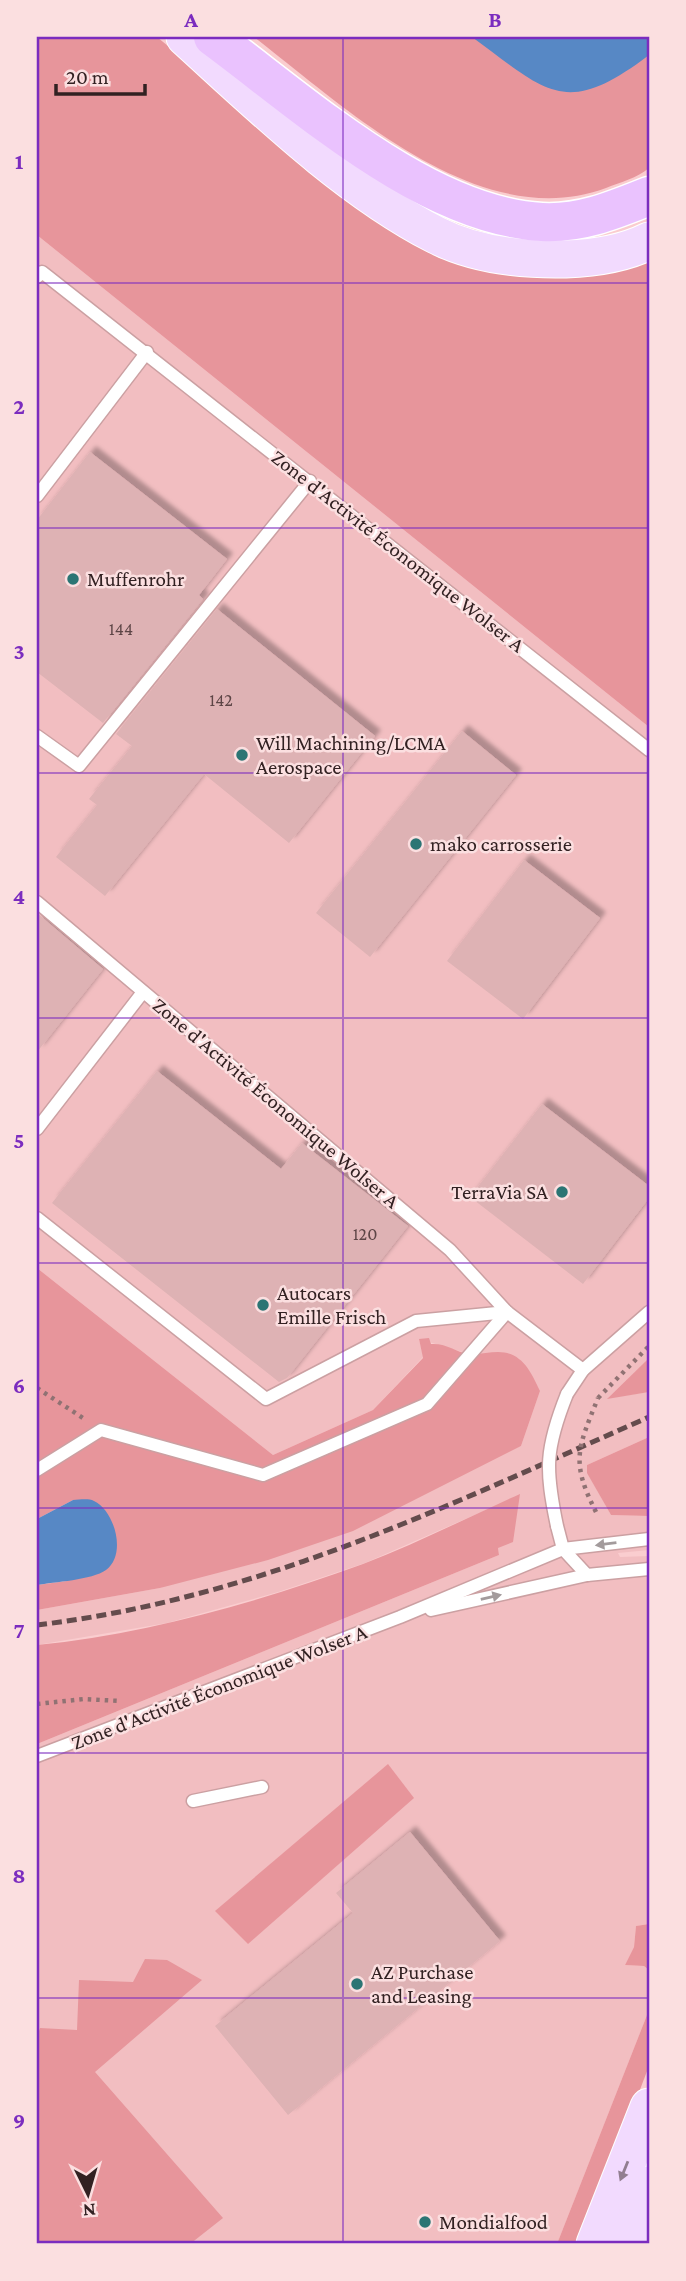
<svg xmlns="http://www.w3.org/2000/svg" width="686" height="2281" font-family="'Crimson Pro',serif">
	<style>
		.built { fill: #f2bec1 }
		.green { fill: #e7959b }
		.water { fill: #5788c5 }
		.building { fill: #deb2b4; filter: url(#shadow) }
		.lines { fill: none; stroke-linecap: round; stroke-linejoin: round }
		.lane-casing { stroke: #cba0a2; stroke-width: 15 }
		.primary-casing { stroke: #fff; stroke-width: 39 }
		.highway-casing { stroke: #fff; stroke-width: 41 }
		.path { stroke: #907273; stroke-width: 4.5; stroke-dasharray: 3.5 5; stroke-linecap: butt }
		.lane { stroke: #fff; stroke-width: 12 }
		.primary { stroke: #f2dafe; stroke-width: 37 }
		.highway { stroke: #eac2fe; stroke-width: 38 }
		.rail { stroke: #644c4d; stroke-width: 5; stroke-dasharray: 10 5; stroke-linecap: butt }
		.lane-bridge-casing { stroke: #cba0a2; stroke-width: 15; stroke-linecap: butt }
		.path-bridge { stroke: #907273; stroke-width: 4.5; stroke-dasharray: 3.5 5; stroke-linecap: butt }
		.lane-bridge { stroke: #fff; stroke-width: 12 }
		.oneway { fill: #a39b9c }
		.oneway2 { fill: #927e90 }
		.grid { fill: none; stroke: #7b2cbf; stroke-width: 2; stroke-opacity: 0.55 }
		.poi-dot { fill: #2b7574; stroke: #fbdfe0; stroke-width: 2.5 }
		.labels { text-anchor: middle; stroke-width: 5; stroke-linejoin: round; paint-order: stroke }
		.number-label { font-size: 18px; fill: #5d4546 }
		.street-label { font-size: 21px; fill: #322122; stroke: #fbdfe0 }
		.poi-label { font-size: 21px; fill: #322122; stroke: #fbdfe0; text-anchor: start }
		.neatline { fill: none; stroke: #7b2cbf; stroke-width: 2.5 }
		.grid-label { font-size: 23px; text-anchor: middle; font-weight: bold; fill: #7b2cbf }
	</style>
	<defs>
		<filter id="shadow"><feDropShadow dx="6" dy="-6" stdDeviation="2" flood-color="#0004"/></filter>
	</defs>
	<rect width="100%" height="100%" fill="#facdcf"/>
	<path class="built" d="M37,235L649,727V1358L608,1398L649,1392V1437L587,1465V1472L611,1515L649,1516V1550L618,1553L620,1557L649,1556V1924L636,1926L634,1947L625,1965L644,1966L649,1970V2010L557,2244H37V1744L499,1555L498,1548L520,1495L365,1563L278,1592L167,1623L37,1645V1610L160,1588L521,1446L540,1391L469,1354L419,1339L423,1357L373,1410L273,1455L37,1268Z"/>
	<g class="green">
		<path d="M37,37H157L372,214L439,258L519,273L649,257V727L37,235Z"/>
		<path d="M254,37H649V168C637,178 621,182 606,188C480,235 346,108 254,37Z"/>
		<path d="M37,1268L273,1455L373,1410L423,1358L419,1339L429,1338L431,1344C447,1343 455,1352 469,1354C478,1355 489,1352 498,1352C522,1352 531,1372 540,1391L521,1446L353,1531L268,1560L160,1588L37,1610V1585L67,1581L73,1500L37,1519Z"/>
		<path d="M649,1358V1392L607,1399Z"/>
		<path d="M649,1437V1516L611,1515L587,1473V1465Z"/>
		<path d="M520,1494L513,1542L498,1548L499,1555L37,1744V1645C147,1634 259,1602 363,1564C416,1544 468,1517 520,1494Z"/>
		<path d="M388,1764L414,1798L248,1944L215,1911Z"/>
		<path d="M649,1924V1970L644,1966L625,1965L634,1947L636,1926Z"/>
		<path d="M145,1959L167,1960L202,1980L95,2072L223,2218L190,2244H37V2037L40,2028L77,2030L79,1980L133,1982Z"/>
		<path d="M649,2010V2066L581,2244H557Z"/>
	</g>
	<g class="water">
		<path d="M472,37H649V55C565,119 547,92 472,37Z"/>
		<path d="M73,1500C79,1500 88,1498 94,1501C115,1511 127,1555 106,1570C92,1580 54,1582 37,1585V1519Z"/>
	</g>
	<g class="building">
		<path d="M90,452L227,559L199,595L203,599L103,723L37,672V520Z"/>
		<path d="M217,609L375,736L289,843L204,774L105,896L56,857L97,805L89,799L132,746L116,734Z"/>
		<path d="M462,731L516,775L370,957L316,913Z"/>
		<path d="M524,860L600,918L523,1019L447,961Z"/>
		<path d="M37,913L103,969L37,1052Z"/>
		<path d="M157,1071L281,1169L302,1143L408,1226L287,1378L279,1382L52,1203Z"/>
		<path d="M542,1104L649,1186V1198L583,1284L470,1197Z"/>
		<path d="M410,1832L500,1941L288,2115L215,2026L353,1913L336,1893Z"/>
	</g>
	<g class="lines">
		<g class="lane-casing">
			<g id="lane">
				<path d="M37,277L42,272L649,750"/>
				<path d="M37,496L147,352"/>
				<path d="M37,736L79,766L310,481"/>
				<path d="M37,902L450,1250L507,1312"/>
				<path d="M37,1129L143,992"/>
				<path d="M37,1218L266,1399L416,1321L507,1312"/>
				<path d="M567,1394L583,1370L649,1312"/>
				<path d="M37,1470L101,1430L263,1475L427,1404L507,1312L583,1370"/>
				<path d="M557,1526L563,1549L587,1575"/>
				<path d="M431,1610L587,1575L649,1569"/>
				<path d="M37,1756L400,1617L563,1549L649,1539"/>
				<path d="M193,1801L262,1787"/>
			</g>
		</g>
		<g class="primary-casing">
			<g id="primary">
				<path d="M185,37C260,105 346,189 436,235C475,255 523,260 566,259C594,258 625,253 649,241"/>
				<path d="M595,2244L649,2107"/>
				<path d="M626,2244L649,2185"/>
			</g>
		</g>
		<g class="highway-casing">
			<path id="highway" d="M213,37C304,104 426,216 542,222C581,224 614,210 649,196"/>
		</g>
		<g class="path">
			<path d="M37,1388L83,1418"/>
			<path d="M598,1398L649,1346"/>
			<path d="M37,1704L84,1699L120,1701"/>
		</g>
		<use href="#lane" class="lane"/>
		<use href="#primary" class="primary"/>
		<use href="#highway" class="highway"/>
		<path class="rail" d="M37,1625C257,1599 449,1505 649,1417"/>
		<g class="lane-bridge-casing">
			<path id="lane-bridge" d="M557,1526C545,1469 545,1449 567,1394"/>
		</g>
		<path class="path-bridge" d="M596,1512C570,1461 578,1448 598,1398"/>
		<use href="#lane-bridge" class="lane-bridge"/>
	</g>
	<defs><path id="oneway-solid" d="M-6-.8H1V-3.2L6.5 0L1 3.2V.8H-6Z" transform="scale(1.75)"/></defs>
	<g class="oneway">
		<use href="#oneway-solid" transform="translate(606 1544) rotate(173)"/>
		<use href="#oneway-solid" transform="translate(491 1597) rotate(-13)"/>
	</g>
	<use class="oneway2" href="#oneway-solid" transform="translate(624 2171) rotate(112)"/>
	<path class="grid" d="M343,37V2244M37,283H649M37,528H649M37,773H649M37,1018H649M37,1263H649M37,1508H649M37,1753H649M37,1998H649"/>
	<g class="poi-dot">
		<circle cx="73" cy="579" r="7"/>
		<circle cx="242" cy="755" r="7"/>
		<circle cx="416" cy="844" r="7"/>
		<circle cx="562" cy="1192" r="7"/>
		<circle cx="263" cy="1305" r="7"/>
		<circle cx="357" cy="1984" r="7"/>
		<circle cx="425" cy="2222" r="7"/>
	</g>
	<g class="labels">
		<g class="number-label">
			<text x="121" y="635">144</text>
			<text x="221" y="706">142</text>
			<text x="365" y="1240">120</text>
		</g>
		<g class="street-label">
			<text transform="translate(398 551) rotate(38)" y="7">Zone d'Activité Économique Wolser A</text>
			<text transform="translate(276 1103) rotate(40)" y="7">Zone d'Activité Économique Wolser A</text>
			<text transform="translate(219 1687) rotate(-21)" y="7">Zone d'Activité Économique Wolser A</text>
		</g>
		<g class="poi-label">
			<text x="87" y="586">Muffenrohr</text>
			<text x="256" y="750">Will Machining/LCMA<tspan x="256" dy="24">Aerospace</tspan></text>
			<text x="430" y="851">mako carrosserie</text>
			<text x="548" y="1199" text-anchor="end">TerraVia SA</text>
			<text x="277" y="1300">Autocars<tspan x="277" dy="24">Emille Frisch</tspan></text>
			<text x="371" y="1979">AZ Purchase<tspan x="371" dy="24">and Leasing</tspan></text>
			<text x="439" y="2229">Mondialfood</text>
		</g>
	</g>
	<rect width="686" height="2281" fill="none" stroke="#fbdfe0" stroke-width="77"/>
	<g transform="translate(88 2194) rotate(175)" stroke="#fbdfe0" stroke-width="5" paint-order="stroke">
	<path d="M0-5L12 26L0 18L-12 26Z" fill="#322122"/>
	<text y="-10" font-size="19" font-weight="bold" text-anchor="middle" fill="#322122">N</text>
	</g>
	<path d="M56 84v10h89v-10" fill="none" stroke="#322122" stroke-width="3.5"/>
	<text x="66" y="84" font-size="21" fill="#322122" stroke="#fbdfe0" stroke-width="5" paint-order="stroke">20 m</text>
	<rect x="38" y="38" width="610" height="2204" class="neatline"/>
	<g class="grid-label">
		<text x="191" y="27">A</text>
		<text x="495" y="27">B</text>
		<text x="19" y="169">1</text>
		<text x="19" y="414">2</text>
		<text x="19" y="659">3</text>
		<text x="19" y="904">4</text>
		<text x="19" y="1148">5</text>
		<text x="19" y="1393">6</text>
		<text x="19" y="1638">7</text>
		<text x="19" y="1883">8</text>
		<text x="19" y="2128">9</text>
	</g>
</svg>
